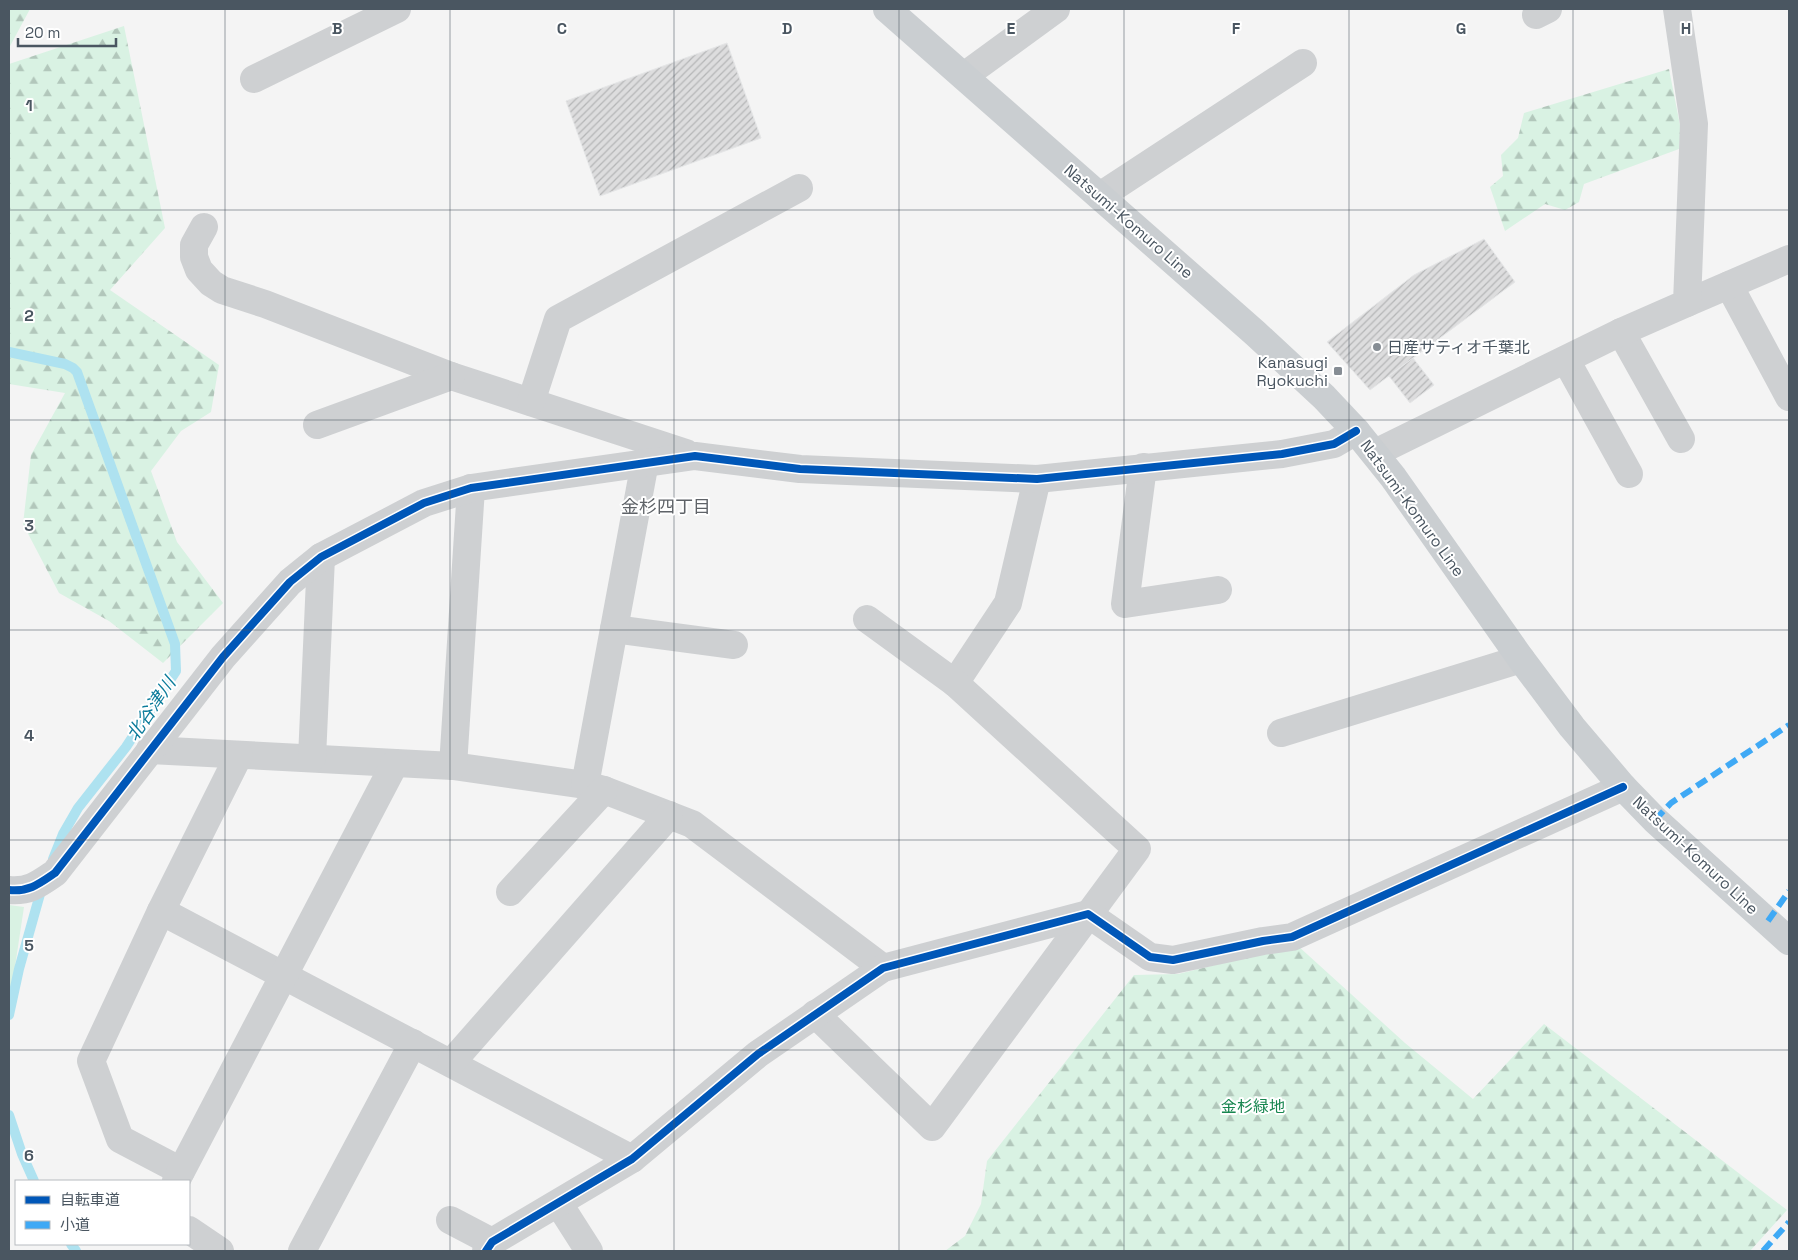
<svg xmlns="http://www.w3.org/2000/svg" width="1798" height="1260" font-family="'Space Grotesk','Noto Sans JP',sans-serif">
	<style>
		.green { fill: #d9f2e3 }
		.forest { fill: url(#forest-firs) }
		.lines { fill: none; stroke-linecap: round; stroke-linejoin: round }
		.stream { stroke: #aee2f0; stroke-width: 10 }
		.building { fill: url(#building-hatch); stroke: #e5e6e7 }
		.minor { stroke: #ced0d2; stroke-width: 28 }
		.major { stroke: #caced1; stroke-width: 28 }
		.quiet { stroke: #3fa9f5; stroke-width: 6; stroke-dasharray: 12 6; stroke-linecap: butt }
		.cycleway-casing { stroke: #fff; stroke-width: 11 }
		.cycleway { stroke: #0057b8; stroke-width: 8 }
		.grid { fill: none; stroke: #4a5661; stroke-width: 1; stroke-opacity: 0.55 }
		.poi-dot { fill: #868d94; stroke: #fff; stroke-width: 2 }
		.labels { text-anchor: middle; stroke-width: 4; stroke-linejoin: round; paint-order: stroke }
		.street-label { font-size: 16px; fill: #4a5661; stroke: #fff }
		.poi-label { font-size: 16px; fill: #4a5661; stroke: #fff; text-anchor: start }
		.park-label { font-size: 16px; fill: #17864f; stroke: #fff }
		.neighbourhood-label { font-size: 18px; fill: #5f6368; stroke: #fff }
		.water-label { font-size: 18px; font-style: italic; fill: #0c7c9b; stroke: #fff }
		.grid-label { font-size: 16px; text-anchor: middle; font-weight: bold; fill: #4a5661; stroke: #fff; stroke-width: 4; stroke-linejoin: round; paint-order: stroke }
	</style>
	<defs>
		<pattern id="forest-firs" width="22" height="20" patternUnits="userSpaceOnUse" patternTransform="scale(1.25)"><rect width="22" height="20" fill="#d9f2e3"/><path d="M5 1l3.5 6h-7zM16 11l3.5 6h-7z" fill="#b2c7bb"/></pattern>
		<pattern id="building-hatch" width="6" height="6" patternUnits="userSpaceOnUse" patternTransform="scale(1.25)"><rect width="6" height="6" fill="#ddddde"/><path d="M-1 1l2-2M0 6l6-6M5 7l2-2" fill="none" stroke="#b5b6b7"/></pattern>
	</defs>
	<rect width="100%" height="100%" fill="#f4f4f4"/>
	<path class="green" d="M9,905L24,907L9,1006Z"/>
	<g class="forest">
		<path d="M9,9H30L9,48Z"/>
		<path d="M124,26L165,228L110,290L219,365L211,412L181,431L151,471L177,542L223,603L163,663L109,621L59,593L23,524L31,455L65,393L9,384V64Z"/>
		<path d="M1669,69L1681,130L1679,149L1584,184L1579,202L1565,210L1545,204L1505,231L1490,187L1503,176L1501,155L1518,138L1524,113Z"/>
		<path d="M1297,945L1405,1043L1473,1099L1544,1024L1787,1210L1750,1251H945L965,1236L981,1204L987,1161L1134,975L1178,974Z"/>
	</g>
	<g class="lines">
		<g class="stream">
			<path d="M9,352L65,364L73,368L77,372L175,644L176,671L126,747L78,808L63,834L53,859"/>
			<path d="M9,1015L19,969L42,887"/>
			<path d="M9,1115L22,1154L34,1181"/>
			<path d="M71,1244L76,1251"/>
		</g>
	</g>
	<g class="building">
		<path d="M727,43L761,138L600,196L566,101Z"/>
		<path d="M1484,239L1515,282L1370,390L1327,342L1414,275Z"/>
		<path d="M1413,358L1434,385L1410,403L1389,376Z"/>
	</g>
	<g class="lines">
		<g class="minor">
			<path d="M1536,15L1548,9"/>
			<path d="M964,76L1056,9"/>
			<path d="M254,79L397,9"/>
			<path d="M1100,196L1303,63"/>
			<path d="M204,227L194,245V257L199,270L211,283L222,290L265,304L451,376L686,453"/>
			<path d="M1729,285L1789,397"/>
			<path d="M1687,303L1789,259"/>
			<path d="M1621,332L1681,439"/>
			<path d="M1566,360L1629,474"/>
			<path d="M531,402L558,319L799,188"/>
			<path d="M317,425L451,376"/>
			<path d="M1375,453L1621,332L1687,303L1694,124L1677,9"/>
			<path d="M1143,467L1125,604L1218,590"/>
			<path d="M614,629L734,645"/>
			<path d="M955,683L1008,603L1037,479"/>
			<path d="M1281,733L1521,659"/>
			<path d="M150,750L453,766L585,785L604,790L692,824L883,968"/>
			<path d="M312,758L321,557"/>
			<path d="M453,766L471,488"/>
			<path d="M585,785L645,462"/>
			<path d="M9,890C29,892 39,884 55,873L223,657L290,582L321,557L424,503L471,488L695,456L800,469L1037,479L1282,454L1334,444L1356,431"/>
			<path d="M510,892L604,790"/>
			<path d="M161,911L632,1159"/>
			<path d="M815,1014L932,1127L1137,849L955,683L867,619"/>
			<path d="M451,1063L669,815"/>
			<path d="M181,1171L120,1139L91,1061L161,911L239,755"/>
			<path d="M176,1181L395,763"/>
			<path d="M559,1204L589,1251"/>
			<path d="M450,1220L492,1242"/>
			<path d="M189,1230L220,1251"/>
			<path d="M302,1251L413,1043"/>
			<path d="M486,1251L492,1242L632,1159L758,1054L883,968L1088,914L1150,957L1173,960L1263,941L1292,937L1623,787"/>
		</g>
		<path class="major" d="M887,9L1255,333L1324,397L1356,431L1393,477L1521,659L1572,727L1623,787L1655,820L1789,941"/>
		<g class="quiet">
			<path d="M1655,820L1671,803L1789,725"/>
			<path d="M1768,921L1789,891"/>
			<path d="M1763,1251L1789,1222"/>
		</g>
		<g class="cycleway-casing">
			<g id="cycleway">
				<path d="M9,890C29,892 39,884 55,873L223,657L290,582L321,557L424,503L471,488L695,456L800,469L1037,479L1282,454L1334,444L1356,431"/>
				<path d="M486,1251L492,1242L632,1159L758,1054L883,968L1088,914L1150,957L1173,960L1263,941L1292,937L1623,787"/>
			</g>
		</g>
		<use href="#cycleway" class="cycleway"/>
	</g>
	<path class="grid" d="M225,9V1251M450,9V1251M674,9V1251M899,9V1251M1124,9V1251M1349,9V1251M1573,9V1251M9,210H1789M9,420H1789M9,630H1789M9,840H1789M9,1050H1789"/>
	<g class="poi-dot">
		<circle cx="1377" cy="347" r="5"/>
		<rect x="1333" y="366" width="10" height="10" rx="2.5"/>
	</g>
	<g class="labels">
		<g class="street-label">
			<text transform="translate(1129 221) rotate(41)" y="6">Natsumi-Komuro Line</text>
			<text transform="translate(1413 508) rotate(54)" y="6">Natsumi-Komuro Line</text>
			<text transform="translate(1696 855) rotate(43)" y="6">Natsumi-Komuro Line</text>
		</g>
		<g class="poi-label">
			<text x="1387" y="353">日産サティオ千葉北</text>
			<text x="1328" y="368" text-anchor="end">Kanasugi<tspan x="1328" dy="18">Ryokuchi</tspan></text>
		</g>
		<g class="park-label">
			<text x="1253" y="1112">金杉緑地</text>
		</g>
		<g class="neighbourhood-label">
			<text x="666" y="513">金杉四丁目</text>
		</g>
		<g class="water-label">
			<text transform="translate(151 709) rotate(-56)" y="6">北谷津川</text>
		</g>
	</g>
	<g class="grid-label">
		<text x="337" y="34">B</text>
		<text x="562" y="34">C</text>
		<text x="787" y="34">D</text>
		<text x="1011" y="34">E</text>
		<text x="1236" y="34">F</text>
		<text x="1461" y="34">G</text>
		<text x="1686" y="34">H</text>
		<text x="29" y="111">1</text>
		<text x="29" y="321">2</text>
		<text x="29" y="531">3</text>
		<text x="29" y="741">4</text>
		<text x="29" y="951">5</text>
		<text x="29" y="1161">6</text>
	</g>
	<rect width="1798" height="1260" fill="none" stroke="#4a5661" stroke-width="20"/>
	<rect x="15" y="1180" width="175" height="65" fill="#ffffff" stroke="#b7bbc0"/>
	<rect x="25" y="1196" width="25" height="8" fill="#0057b8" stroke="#b7bbc0"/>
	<text x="60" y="1205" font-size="15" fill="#4a5661">自転車道</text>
	<rect x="25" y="1221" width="25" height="8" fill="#3fa9f5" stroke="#b7bbc0"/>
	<text x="60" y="1230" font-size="15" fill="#4a5661">小道</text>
	<path d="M18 38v8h98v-8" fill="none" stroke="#4a5661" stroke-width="2.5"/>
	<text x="25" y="38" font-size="15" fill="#4a5661" stroke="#ffffff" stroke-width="4" paint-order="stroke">20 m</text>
</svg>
